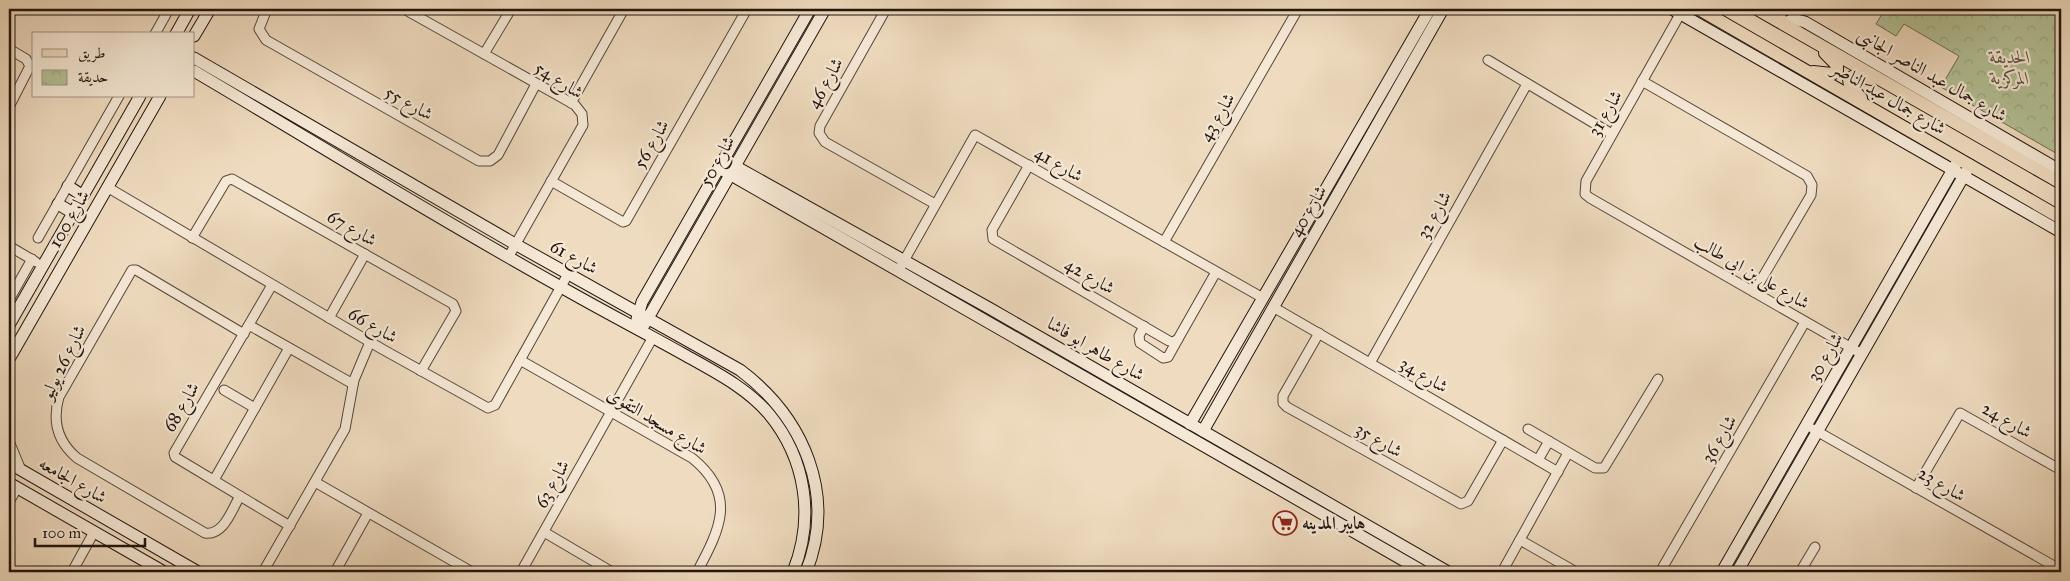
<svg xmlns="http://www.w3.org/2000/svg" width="2070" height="581" font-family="'IM FELL Great Primer',Amiri,serif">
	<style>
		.park { fill: url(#park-crowns); stroke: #6a6b52 }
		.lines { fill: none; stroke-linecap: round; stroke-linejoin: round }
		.street-casing { stroke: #55463b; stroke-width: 11 }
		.secondary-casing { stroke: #22150f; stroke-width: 13 }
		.primary-casing { stroke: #22150f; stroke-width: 14 }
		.street { stroke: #f5e8d5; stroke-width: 9 }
		.secondary { stroke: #f5e8d5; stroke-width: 11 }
		.primary { stroke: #efdbbf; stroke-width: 12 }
		.labels { text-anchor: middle; stroke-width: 4.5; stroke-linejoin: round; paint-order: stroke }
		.park-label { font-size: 18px; font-style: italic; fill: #55513e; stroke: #f5e8d5 }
		.street-label { font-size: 18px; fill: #22150f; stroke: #f5e8d5 }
		.poi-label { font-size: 18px; font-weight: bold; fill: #22150f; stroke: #f5e8d5; text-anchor: start }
	</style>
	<defs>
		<pattern id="park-crowns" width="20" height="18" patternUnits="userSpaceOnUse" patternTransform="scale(1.25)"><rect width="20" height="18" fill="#b3c196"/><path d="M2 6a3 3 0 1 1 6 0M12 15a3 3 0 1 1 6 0" fill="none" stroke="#9aa580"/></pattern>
	</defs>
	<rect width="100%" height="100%" fill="#efdbbf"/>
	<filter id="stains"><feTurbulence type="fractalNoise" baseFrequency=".004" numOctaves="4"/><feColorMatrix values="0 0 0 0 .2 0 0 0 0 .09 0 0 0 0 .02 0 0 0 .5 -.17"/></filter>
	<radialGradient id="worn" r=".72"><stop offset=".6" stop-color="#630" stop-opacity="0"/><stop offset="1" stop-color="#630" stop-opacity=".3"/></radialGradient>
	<path class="park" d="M1885,9H2061V156L1941,87L1959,56L1904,24L1896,36L1876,24Z"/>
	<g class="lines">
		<g class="street-casing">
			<g id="street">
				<path d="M267,9L259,29L266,40L479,161H490L498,155L536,84"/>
				<path d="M404,9L575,105L582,114L583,125L509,256"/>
				<path d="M886,9L820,126L819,133L825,142L935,204"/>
				<path d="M1683,9L1586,181L1585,194L1590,198L1862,354"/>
				<path d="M155,34L169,9"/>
				<path d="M9,49L26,59L30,66L9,107"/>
				<path d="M484,54L511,9"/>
				<path d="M1488,60L1612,134"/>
				<path d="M1642,81L1807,176L1812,185L1811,195L1754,292"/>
				<path d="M571,103L624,9"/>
				<path d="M1029,165L992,230L993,239L1169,341L1173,342L1178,339L1216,272"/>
				<path d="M551,181L623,222L626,221L747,9"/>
				<path d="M107,187L382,349L488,408L495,405L568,274"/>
				<path d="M38,238L119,96"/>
				<path d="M192,238L226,181L232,179L453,304L456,311L421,371"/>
				<path d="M1164,242L1298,9"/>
				<path d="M9,246L36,262"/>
				<path d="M901,266L975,135L1263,298"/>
				<path d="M272,285L174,453L175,457L290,526"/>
				<path d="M9,300L32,259"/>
				<path d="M1273,307L1558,472"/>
				<path d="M329,318L365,254"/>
				<path d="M249,325L353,384"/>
				<path d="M1144,326L1139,336L1140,343L1163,358L1168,357L1178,339"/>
				<path d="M1319,333L1283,396V403L1287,407L1461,504L1468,501L1503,440"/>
				<path d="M520,360L692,458C738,495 720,529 697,572"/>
				<path d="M1370,363L1527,84"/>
				<path d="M224,390L255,408"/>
				<path d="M1528,429L1595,468H1604L1658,379"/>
				<path d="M1813,429L2061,570"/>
				<path d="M9,441L21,470"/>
				<path d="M1538,460L1549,441"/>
				<path d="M214,480L289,348"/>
				<path d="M315,482L472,572"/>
				<path d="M1916,488L1960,413L2061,470"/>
				<path d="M240,496C232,509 224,536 205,533L77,458C58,442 52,421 59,397L132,270H136L244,334"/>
				<path d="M9,502L17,488"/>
				<path d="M544,532L612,572"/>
				<path d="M1520,540L1576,572"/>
				<path d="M72,572L94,532"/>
				<path d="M263,572L345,429L354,380L370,342"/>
				<path d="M310,572H316"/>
				<path d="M335,572L368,513"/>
				<path d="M521,572L653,337"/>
				<path d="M1502,572L1568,453"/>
				<path d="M1660,572L1805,322"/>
				<path d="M1800,572L1815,547"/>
			</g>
		</g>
		<g class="secondary-casing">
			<g id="secondary">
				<path d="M1672,9L2061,232"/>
				<path d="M1779,9L1781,22"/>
				<path d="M1784,24L1793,19L1805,22L2061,171"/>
				<path d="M176,34L190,9"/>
				<path d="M194,36L210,9"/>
				<path d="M194,58L515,244L740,370C804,418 837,495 806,572"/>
				<path d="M194,71C316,143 437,218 561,287C601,310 642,331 683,354C713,371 746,387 769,414C806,459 815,518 793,572"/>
				<path d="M724,160L989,308L1448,572"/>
				<path d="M719,168L1424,572"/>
				<path d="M68,186L83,196"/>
				<path d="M58,204L73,213"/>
				<path d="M637,319L642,302L810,9"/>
				<path d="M9,325L140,96"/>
				<path d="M644,325L825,9"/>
				<path d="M9,359L160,96"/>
				<path d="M1190,424L1430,9"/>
				<path d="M1203,431L1443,9"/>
				<path d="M9,463L198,572"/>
				<path d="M9,483L164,572"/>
				<path d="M1722,572L1959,159"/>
				<path d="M1737,572L1970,165"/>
			</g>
		</g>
		<g class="primary-casing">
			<g id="primary">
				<path d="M1699,9L2061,218"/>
				<path d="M1757,9L2061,183"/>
				<path d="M1813,72L1832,74L1837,71V65L1825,53"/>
				<path d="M1861,98L1850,86L1849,79L1856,75L1871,79"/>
			</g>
		</g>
		<use href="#street" class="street"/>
		<use href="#secondary" class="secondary"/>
		<use href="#primary" class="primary"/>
	</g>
	<defs>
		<g id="supermarket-ring" transform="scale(1.25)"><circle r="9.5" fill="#f5e8d5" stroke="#8f2418" stroke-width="1.5"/><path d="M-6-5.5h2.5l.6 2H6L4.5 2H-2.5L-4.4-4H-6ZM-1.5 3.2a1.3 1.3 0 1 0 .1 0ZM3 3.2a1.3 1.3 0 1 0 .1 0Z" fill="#8f2418"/></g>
	</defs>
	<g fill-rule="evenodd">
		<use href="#supermarket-ring" x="1285" y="523"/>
	</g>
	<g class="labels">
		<g class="park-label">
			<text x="2010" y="63">الحديقة<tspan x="2010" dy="21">المركزية</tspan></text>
		</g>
		<g class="street-label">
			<text transform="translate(1932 75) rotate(30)" y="6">شارع جمال عبد الناصر الجانبى</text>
			<text transform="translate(559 80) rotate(32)" y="6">شارع 54</text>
			<text transform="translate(825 83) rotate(-61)" y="6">شارع 46</text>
			<text transform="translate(1889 98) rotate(30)" y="6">شارع جمال عبد الناصر</text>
			<text transform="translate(409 103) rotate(29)" y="6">شارع 55</text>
			<text transform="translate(1605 113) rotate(-60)" y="6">شارع 31</text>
			<text transform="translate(1217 117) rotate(-60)" y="6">شارع 43</text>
			<text transform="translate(651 144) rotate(-60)" y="6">شارع 56</text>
			<text transform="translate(717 161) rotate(-61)" y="6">شارع 50</text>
			<text transform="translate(1059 164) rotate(30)" y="6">شارع 41</text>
			<text transform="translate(1308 211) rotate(-60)" y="6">شارع 40</text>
			<text transform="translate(1434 215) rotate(-61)" y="6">شارع 32</text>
			<text transform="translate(69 219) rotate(-60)" y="6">شارع 100</text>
			<text transform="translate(352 228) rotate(30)" y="6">شارع 67</text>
			<text transform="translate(574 257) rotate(29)" y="6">شارع 61</text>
			<text transform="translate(1752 272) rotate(30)" y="6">شارع على بن ابى طالب</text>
			<text transform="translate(1090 276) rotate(30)" y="6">شارع 42</text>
			<text transform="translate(373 325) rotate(30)" y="6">شارع 66</text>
			<text transform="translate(1096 349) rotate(30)" y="6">شارع طاهر ابو فاشا</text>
			<text transform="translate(1825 357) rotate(-60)" y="6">شارع 30</text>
			<text transform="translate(63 362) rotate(-64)" y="6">شارع 26 يوليو</text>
			<text transform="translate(1424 375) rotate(30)" y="6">شارع 34</text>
			<text transform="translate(181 407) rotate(-60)" y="6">شارع 68</text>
			<text transform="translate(2007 420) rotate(30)" y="6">شارع 24</text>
			<text transform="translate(657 421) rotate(31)" y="6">شارع مسجد التقوى</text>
			<text transform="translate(1719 439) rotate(-60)" y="6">شارع 36</text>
			<text transform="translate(1379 440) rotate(30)" y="6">شارع 35</text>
			<text transform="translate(73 480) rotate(30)" y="6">شارع الجامعه</text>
			<text transform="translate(552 484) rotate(-61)" y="6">شارع 63</text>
			<text transform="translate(1942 484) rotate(30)" y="6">شارع 23</text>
		</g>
		<g class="poi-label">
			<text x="1302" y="529">هايبر المدينه</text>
		</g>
	</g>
	<rect width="2070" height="581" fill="none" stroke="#efdbbf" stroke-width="30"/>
	<rect x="10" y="10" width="2050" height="561" fill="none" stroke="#22150f" stroke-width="2.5"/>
	<rect x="15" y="15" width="2040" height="551" fill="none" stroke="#22150f"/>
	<rect x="32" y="32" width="162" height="65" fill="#f5e8d5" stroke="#a19486"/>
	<rect x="42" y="49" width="25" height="8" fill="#efdbbf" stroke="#a19486"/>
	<text x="78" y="58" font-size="15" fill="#22150f">طريق</text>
	<rect x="42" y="70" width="25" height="15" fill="url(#park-crowns)" stroke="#a19486"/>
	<text x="78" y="82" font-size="15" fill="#22150f">حديقة</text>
	<path d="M35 538v8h110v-8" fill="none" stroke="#22150f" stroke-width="2.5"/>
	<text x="42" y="538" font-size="15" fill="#22150f" stroke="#f5e8d5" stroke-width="4" paint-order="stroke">100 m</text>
	<rect width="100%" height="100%" filter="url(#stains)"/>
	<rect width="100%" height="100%" fill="url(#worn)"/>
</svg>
